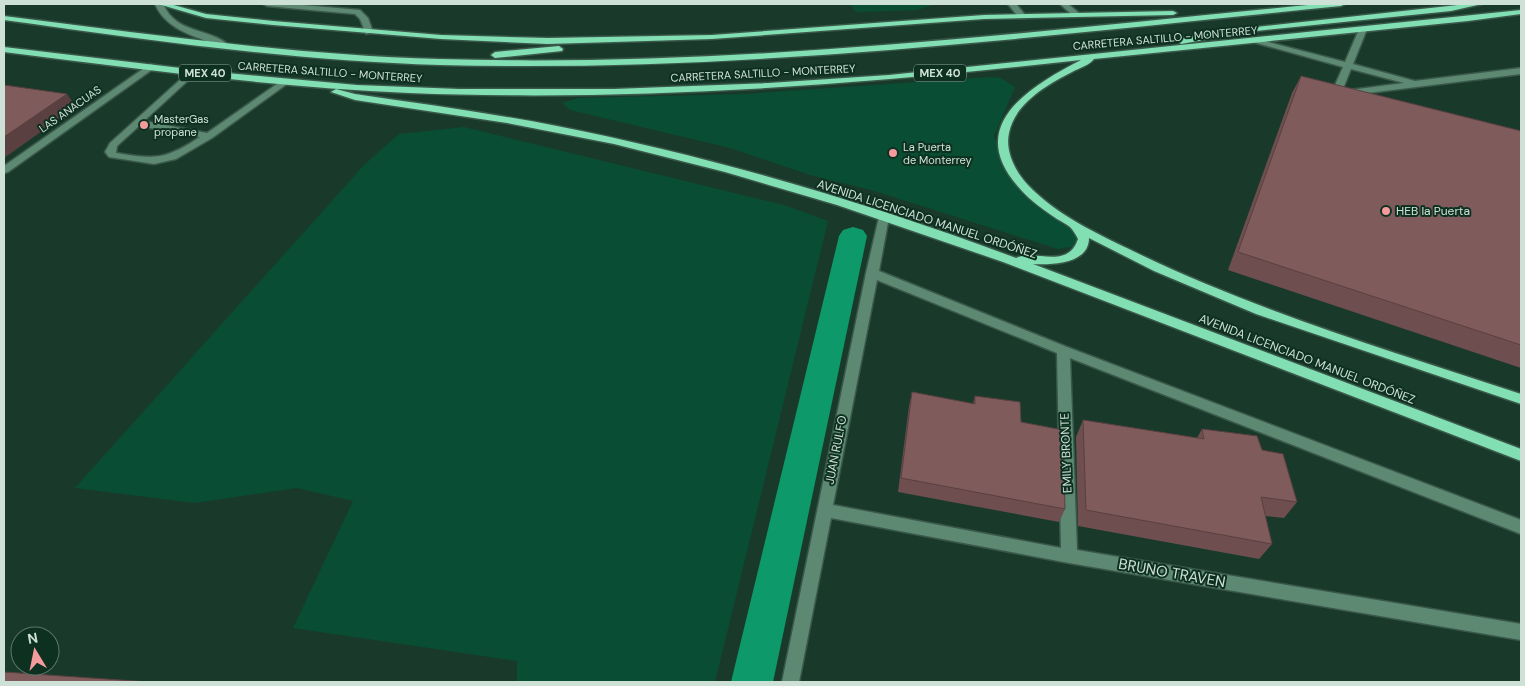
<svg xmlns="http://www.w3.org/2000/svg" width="1525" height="686" font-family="'DM Sans',sans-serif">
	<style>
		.green { fill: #094d34 }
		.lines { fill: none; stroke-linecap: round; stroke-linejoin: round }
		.canal { fill: #0e996a; fill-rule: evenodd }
		.minor-casing { stroke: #3a584a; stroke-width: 3 }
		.major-casing { stroke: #3a584a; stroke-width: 3 }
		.minor { fill: #5d8973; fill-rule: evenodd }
		.major { fill: #81dfb3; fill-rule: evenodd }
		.wall { fill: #6e4e4f }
		.shaded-wall { fill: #5a4040 }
		.building { fill: #805b5c; stroke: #5a4040 }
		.poi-dot { fill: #f59b9d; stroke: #0e3021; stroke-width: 2 }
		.labels { text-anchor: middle; stroke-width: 4; stroke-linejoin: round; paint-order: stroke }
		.far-street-label { font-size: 11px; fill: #cee1d7; stroke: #0e3021 }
		.shield { fill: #0e3021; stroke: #94aca0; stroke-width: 1 }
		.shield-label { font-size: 11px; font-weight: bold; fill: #cee1d7 }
		.far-poi-label { font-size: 11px; fill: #cee1d7; stroke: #0e3021; text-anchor: start }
		.poi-label { font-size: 12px; fill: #cee1d7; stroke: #0e3021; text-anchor: start }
		.street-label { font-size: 12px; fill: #cee1d7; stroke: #0e3021 }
		.near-street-label { font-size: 15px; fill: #cee1d7; stroke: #0e3021 }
	</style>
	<rect width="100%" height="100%" fill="#193a2b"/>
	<g class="green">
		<path d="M850,4H936L917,10L856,12Z"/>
		<path d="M990,77L1001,78L1015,87L994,136L1007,171L1036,203L1077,234V246L1058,249L871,190L810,175L730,148L570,110L562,103L578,98L745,94Z"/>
		<path d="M464,127L784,205L828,221L715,682H517V661L293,628L353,501L297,488L194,503L75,488L365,164L399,134Z"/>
	</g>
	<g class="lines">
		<path class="canal" d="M853,227L863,230L867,236L773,682H731L839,236L843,230Z"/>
		<g class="minor-casing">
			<g id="minor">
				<path d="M155,4H163C177,35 209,27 230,46L223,48C198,36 167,32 155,4Z"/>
				<path d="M263,4H291L360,10L368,18L373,32L366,34L360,19L355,14L267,6Z"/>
				<path d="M1008,4H1016L1026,16L1025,18H1019Z"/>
				<path d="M1060,4H1068L1080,14L1073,16Z"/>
				<path d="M1360,27L1367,29L1353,64L1415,81L1521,68V74L1344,96L1340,94L1336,97L1331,94L1343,67L1249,41L1253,38L1345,62ZM1351,69L1404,83L1342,91Z"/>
				<path d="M150,64L153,65V69L8,172L4,173V166Z"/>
				<path d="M192,69L195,70V74L144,121L207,133L284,79H290L291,81L212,138L176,159L154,164L109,157L105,152L110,143ZM139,126L200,137C166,159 156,160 116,153L117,146Z"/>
				<path d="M884,214L889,217L879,271L1067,347L1521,520V534L1070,358L1077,550L1521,624V640L1069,563L831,518L799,682H782L866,273L879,217ZM877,280L1057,353L1061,548L833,505Z"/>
			</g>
		</g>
		<g class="major-casing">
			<g id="major">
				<path d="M158,4H170L206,14L273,21L441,35L548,38L712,35L984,15L1173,11L1177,13L1173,15L984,19L712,39L548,44L441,39L273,25L206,18Z"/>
				<path d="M1319,4H1345L1341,6C1042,36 741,73 440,65C294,61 148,40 4,20V16C149,34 293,55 439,59C734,68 1027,32 1319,4Z"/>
				<path d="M1467,4H1482L1451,11L1256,31L1181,44L1177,41L1181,38L1256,27Z"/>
				<path d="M1521,10V14L1468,21L1094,59C1090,65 1079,68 1072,72C1047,85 1015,103 1009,133C1005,151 1015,171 1027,184C1056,215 1098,234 1135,252C1259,312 1391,351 1521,394V404L1256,314L1154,271L1089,238C1089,264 1052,265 1033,264L1521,449V461L1003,262L837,205L725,172L614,144L507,123L355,100L331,92L336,89L355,94C423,104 491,113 557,126C713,157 867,202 1016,258C1035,249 1068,270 1078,239C1076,235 1073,230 1070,227C1066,224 1061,221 1057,219C1047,212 1038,206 1029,198C959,132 1021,91 1081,60C858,85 634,102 409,93C273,87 138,69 4,52V47L206,71L357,85L459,89H614L769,83L889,75Z"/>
				<path d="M559,46L563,49L562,51L495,58L491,55L495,52Z"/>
			</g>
		</g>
		<use href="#minor" class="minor"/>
		<use href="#major" class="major"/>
	</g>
	<g class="wall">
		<path d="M1301,76L1521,131V368L1228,270L1292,93Z"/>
		<path d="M912,392L973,404L975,396L1021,422L1065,509L1059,522L898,492L909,406Z"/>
		<path d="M1083,420L1197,438L1202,429L1262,450L1297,502L1284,518L1265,516L1272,544L1259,559L1078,526L1076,437Z"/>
	</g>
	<path class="shaded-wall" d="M67,94L76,107L4,158V137Z"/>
	<g class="building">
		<path d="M1301,76L1521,131V345L1238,252Z"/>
		<path d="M4,85L67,94L4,137Z"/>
		<path d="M912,392L975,404V396L1020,402L1021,422L1063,430L1065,509L901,478Z"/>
		<path d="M1083,420L1204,439L1202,429L1257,436L1262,450L1283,454L1297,502L1261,497L1272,544L1086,510Z"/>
		<path d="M4,672L149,682H4Z"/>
	</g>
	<g class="poi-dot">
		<circle cx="144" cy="125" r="5"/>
		<circle cx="893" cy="153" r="5"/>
		<circle cx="1386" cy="211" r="5"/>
	</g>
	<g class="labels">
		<g class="far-street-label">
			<text transform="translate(1165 38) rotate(-5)" y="4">CARRETERA SALTILLO - MONTERREY</text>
			<text transform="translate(330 72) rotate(4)" y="4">CARRETERA SALTILLO - MONTERREY</text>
			<text transform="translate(763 73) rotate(-3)" y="4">CARRETERA SALTILLO - MONTERREY</text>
			<text transform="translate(70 109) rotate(-35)" y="4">LAS ANACUAS</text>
		</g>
		<g class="shield">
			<rect x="179" y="64.5" width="52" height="17" rx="4"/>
			<rect x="914" y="64.5" width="52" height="17" rx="4"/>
		</g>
		<g class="shield-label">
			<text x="205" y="77">MEX 40</text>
			<text x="940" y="77">MEX 40</text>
		</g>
		<g class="far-poi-label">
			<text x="154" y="123">MasterGas<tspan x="154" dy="13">propane</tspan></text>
			<text x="903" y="151">La Puerta<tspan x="903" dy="13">de Monterrey</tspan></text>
		</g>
		<g class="poi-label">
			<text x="1396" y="215">HEB la Puerta</text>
		</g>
		<g class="street-label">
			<text transform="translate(927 219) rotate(18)" y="4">AVENIDA LICENCIADO MANUEL ORDÓÑEZ</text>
			<text transform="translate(1307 359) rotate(21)" y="4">AVENIDA LICENCIADO MANUEL ORDÓÑEZ</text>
			<text transform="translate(836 450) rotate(-79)" y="4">JUAN RULFO</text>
			<text transform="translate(1066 453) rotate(-92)" y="4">EMILY BRONTE</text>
		</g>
		<g class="near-street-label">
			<text transform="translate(1172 573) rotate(10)" y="5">BRUNO TRAVEN</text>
		</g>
	</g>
	<rect width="1525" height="686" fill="none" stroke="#cee1d7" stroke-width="10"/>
	<g transform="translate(35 651) rotate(350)"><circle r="24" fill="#0e3021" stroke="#5b776a"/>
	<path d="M0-4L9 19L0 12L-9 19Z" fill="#f59b9d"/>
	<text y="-8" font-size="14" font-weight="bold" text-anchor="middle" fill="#cee1d7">N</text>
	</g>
</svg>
